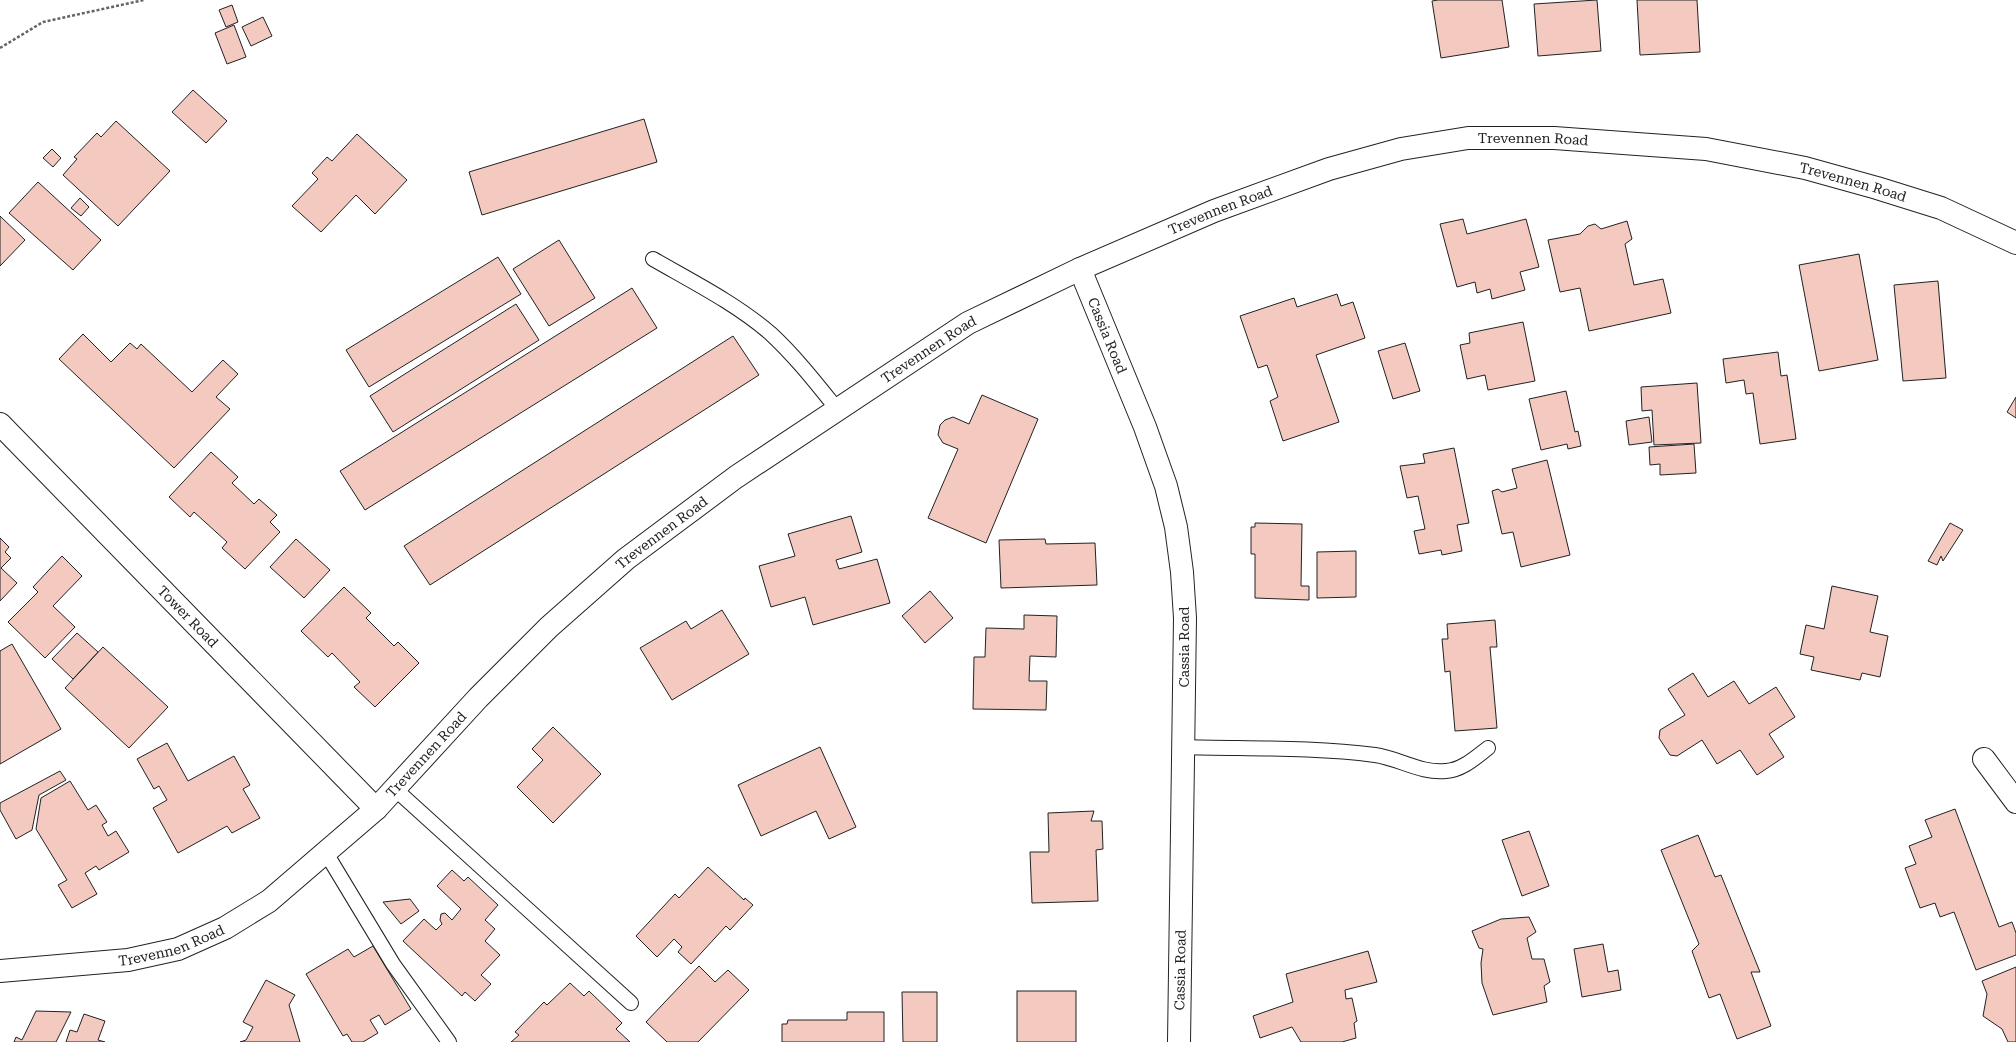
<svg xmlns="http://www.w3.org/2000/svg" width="2016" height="1042" font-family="'Roboto Serif',serif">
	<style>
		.building { fill: #f3c9c0; stroke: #222 }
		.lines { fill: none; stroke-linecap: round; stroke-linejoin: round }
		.service-casing { stroke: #222; stroke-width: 16 }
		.minor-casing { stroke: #222; stroke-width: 24 }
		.path { stroke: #646464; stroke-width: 2.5; stroke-dasharray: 3 2; stroke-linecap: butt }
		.service { stroke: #fff; stroke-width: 14 }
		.minor { stroke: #fff; stroke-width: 22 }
		.labels { text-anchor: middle; stroke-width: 3; stroke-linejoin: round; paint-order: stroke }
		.street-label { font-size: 14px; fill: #222; stroke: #fff }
	</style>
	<rect width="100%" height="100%" fill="#fff"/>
	<g class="building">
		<path d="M1438,0H1502L1509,47L1441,58L1432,1Z"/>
		<path d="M1597,0L1601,51L1538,56L1534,4Z"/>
		<path d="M1637,0H1697L1700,52L1640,55Z"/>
		<path d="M232,5L238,22L226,27L219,10Z"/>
		<path d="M263,17L272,36L251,46L242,27Z"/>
		<path d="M234,25L246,57L227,64L215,33Z"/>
		<path d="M193,90L227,121L206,143L172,112Z"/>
		<path d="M644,119L657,162L482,215L469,172Z"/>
		<path d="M116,121L170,171L118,226L63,175L77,159L74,157L97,133L101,137Z"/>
		<path d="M357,134L407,180L375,214L356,195L321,232L292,206L318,179L312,173L327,157L332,161Z"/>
		<path d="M52,149L61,158L53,167L43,158Z"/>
		<path d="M38,182L101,240L73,270L9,213Z"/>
		<path d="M80,198L89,207L81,216L71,208Z"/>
		<path d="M0,216L25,240L0,266Z"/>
		<path d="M1463,219L1467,234L1526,219L1539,267L1520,272L1525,290L1492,299L1490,289L1477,293L1475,282L1457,287L1440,224Z"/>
		<path d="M1627,221L1632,239L1625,244L1634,285L1663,279L1671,313L1589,331L1580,288L1560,292L1548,240L1580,234L1588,226L1595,224L1601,229Z"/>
		<path d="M559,240L595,298L549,326L513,269Z"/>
		<path d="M1859,254L1878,360L1819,371L1799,265Z"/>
		<path d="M498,257L521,294L369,387L346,350Z"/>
		<path d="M1938,281L1946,378L1903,381L1894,285Z"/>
		<path d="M632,288L657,328L365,510L340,471Z"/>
		<path d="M1337,294L1341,306L1353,302L1365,338L1316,355L1339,422L1283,441L1270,401L1278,397L1267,365L1258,368L1240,316L1294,298L1297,307Z"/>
		<path d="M516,304L539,340L393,432L370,396Z"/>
		<path d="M1523,322L1535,381L1488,390L1485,375L1467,379L1460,345L1470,343L1469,333Z"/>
		<path d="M83,334L111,362L130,343L137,349L141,344L192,392L223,360L238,374L216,397L230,409L174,468L59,359Z"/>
		<path d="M733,336L759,375L430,585L404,546Z"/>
		<path d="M1405,343L1420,391L1393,399L1378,351Z"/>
		<path d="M1778,352L1781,376L1787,375L1796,439L1760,444L1753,393L1746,394L1744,380L1726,383L1723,359Z"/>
		<path d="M1697,383L1701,443L1654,445L1652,410L1642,411L1641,387Z"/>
		<path d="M1566,391L1575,432L1578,431L1581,446L1568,449L1567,444L1541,450L1529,399Z"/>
		<path d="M982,395L1038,419L986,543L928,518L958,449L943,443L938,435L940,425L945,420L953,417L969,424Z"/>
		<path d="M2016,397V418L2007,412Z"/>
		<path d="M1649,417L1652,442L1629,445L1626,421Z"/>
		<path d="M1694,444L1696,473L1660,475V464L1650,465L1649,447Z"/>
		<path d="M1454,448L1469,523L1457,525L1462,551L1442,555L1441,550L1419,554L1414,531L1425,529L1418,496L1407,498L1400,466L1425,463L1423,454Z"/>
		<path d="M211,452L238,477L232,483L254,504L259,499L277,515L270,522L280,532L245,569L222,548L227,542L194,512L190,517L169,497Z"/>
		<path d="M1547,460L1570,555L1521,567L1513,532L1502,534L1492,491L1498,489L1502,492L1517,488L1512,469Z"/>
		<path d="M851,516L862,552L836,560L839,569L877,559L890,603L813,625L805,597L771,607L759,566L795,556L788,534Z"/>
		<path d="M1255,523L1302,524L1301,586H1309V600L1255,598V554H1251V527H1255Z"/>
		<path d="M1950,523L1963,530L1943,561L1941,556L1937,565L1928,561Z"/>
		<path d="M0,538L9,547L5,552L11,558L1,568L17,583L0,601Z"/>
		<path d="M296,539L330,570L304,598L270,567Z"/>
		<path d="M1045,539L1046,544L1095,543L1097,585L1001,588L999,540Z"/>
		<path d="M1356,551V597L1317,598V552Z"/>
		<path d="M62,556L82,576L53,606L75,627L45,658L8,622L38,592L33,587Z"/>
		<path d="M1832,586L1878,596L1870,632L1888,636L1880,677L1862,673L1860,680L1811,670L1814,657L1800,654L1806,625L1824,629Z"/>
		<path d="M344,587L371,613L366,618L394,646L398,642L419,663L375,707L354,687L360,682L332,653L328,657L301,631Z"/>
		<path d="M930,591L953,618L925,643L902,616Z"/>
		<path d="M722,610L749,654L672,700L640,648L686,621L691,629Z"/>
		<path d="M1024,615L1057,616L1056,657L1030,656L1029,681H1047L1046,710L973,709L974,657H985L986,628L1024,629Z"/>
		<path d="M1495,620L1497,647H1490L1497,728L1455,731L1450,671L1445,672L1442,639H1448L1447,624Z"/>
		<path d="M77,633L98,652L73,679L52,659Z"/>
		<path d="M12,644L61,729L0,764V651Z"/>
		<path d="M103,647L168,707L129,748L65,688Z"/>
		<path d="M1693,673L1708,697L1734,681L1749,704L1776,687L1795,717L1769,734L1784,757L1757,775L1740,750L1717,764L1702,740L1677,756L1670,755L1659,738L1660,730L1685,715L1668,689Z"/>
		<path d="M553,727L601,774L553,823L517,787L543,760L532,749Z"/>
		<path d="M167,743L188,781L234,756L250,785L243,789L260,818L232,833L227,826L178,853L153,808L167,800L159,786L154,789L137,759Z"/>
		<path d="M820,747L856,827L829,839L816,811L761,836L738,785Z"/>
		<path d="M60,771L66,780L39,795L32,830L16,839L0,810V803Z"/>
		<path d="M70,781L88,810L96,805L107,822L102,825L108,836L116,831L129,852L99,870L96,866L85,873L97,894L72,908L58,885L67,880L36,829L41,798Z"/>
		<path d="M1955,809L1999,927L2012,922L2016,933V955L1976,970L1954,912L1940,917L1935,903L1920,908L1905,868L1916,864L1909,846L1932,837L1925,820Z"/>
		<path d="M1094,811L1091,821H1102L1103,849L1096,850L1098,901L1032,903L1030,852H1049L1048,813Z"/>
		<path d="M1529,831L1549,886L1522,896L1502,840Z"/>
		<path d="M1698,835L1715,877L1721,875L1760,972H1751L1771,1026L1737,1039L1720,994L1709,998L1692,951L1699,944L1661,850Z"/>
		<path d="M708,867L744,900L745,898L753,905L730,930L726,926L691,964L678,952L682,947L674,939L657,957L636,936L675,894L679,898Z"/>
		<path d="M452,870L464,881L468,877L498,905L485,920L495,929L485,941L500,955L481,975L491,984L475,1001L465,992L462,996L403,941L424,919L436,930L442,924L440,920L441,914L445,913L452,920L461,909L437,886Z"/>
		<path d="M410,899L419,911L401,924L383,902Z"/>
		<path d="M1529,917L1536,932L1527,938L1532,959H1544L1550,982L1544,986L1547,1002L1493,1015L1482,983L1481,963L1483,949L1479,948L1472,931L1501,919Z"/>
		<path d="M1603,944L1608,972L1618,970L1621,990L1582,997L1574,949Z"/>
		<path d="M373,946L411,1009L385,1025L379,1015L370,1020L378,1033L363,1042H352L347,1034L343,1036L306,974L348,949L354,957Z"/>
		<path d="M1368,951L1377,982L1345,990L1346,999L1352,998L1357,1021L1354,1023L1356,1038L1342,1042H1301L1292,1027L1260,1038L1253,1016L1293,1002L1286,974Z"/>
		<path d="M699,966L715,982L728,970L749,990L698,1042H667L646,1022Z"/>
		<path d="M2016,967V1042H2008L2002,1029L1983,1016L1987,994L1982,981Z"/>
		<path d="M266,980L295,995L289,1005L300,1042H240L246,1040L253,1027L243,1022Z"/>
		<path d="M570,983L584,996L589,991L622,1023L616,1029L630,1042H511L519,1035L515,1032L544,1002L547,1005Z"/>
		<rect x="1017" y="991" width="59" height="51"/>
		<path d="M902,992H937V1042H903Z"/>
		<path d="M36,1011L71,1012L56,1042H14L16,1037L22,1040Z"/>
		<path d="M847,1012H884V1042H782V1024H787L788,1020H847Z"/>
		<path d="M84,1014L105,1021L98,1040L105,1042H66L70,1030L77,1032Z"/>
	</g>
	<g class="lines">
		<g class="service-casing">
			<g id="service">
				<path d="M653,259C693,282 735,303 770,333C795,356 816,383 837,409"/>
				<path d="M1183,747C1247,749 1312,747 1375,755C1398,758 1422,774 1446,771C1462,770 1475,758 1488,748"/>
				<path d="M395,789L631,1003"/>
				<path d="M326,853L393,964L449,1042"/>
			</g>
		</g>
		<g class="minor-casing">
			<g id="minor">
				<path id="s1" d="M1080,269L1145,427L1166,486L1176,527L1182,572L1185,618L1179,1042"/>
				<path id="s2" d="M0,424L376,809"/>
				<path d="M1984,759L2016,802"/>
				<path id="s3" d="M0,971L128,960L178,949L225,928L269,901L376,809L478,698L549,627L626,559L736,477L968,323L1080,269L1214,211L1329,169L1401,149L1468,138H1554L1706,149L1805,168L1877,188L1941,208L2016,243"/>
			</g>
		</g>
		<path class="path" d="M0,48L43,22L144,0"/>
		<use href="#service" class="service"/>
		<use href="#minor" class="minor"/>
	</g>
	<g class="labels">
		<g class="street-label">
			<text dy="5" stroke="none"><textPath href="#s3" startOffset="1794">Trevennen Road</textPath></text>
			<text dy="5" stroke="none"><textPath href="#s3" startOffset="2118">Trevennen Road</textPath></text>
			<text dy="5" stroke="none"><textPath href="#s3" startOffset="1470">Trevennen Road</textPath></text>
			<text dy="5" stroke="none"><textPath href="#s1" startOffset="72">Cassia Road</textPath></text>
			<text dy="5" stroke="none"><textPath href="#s3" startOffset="1146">Trevennen Road</textPath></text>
			<text dy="5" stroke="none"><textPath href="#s3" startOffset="822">Trevennen Road</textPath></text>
			<text dy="5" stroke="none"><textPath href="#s2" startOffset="269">Tower Road</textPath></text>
			<text transform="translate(1184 647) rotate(-90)" y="5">Cassia Road</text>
			<text dy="5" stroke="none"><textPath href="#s3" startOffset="498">Trevennen Road</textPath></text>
			<text dy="5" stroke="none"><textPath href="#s3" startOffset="174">Trevennen Road</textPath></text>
			<text transform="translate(1180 970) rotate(-89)" y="5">Cassia Road</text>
		</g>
	</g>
</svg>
